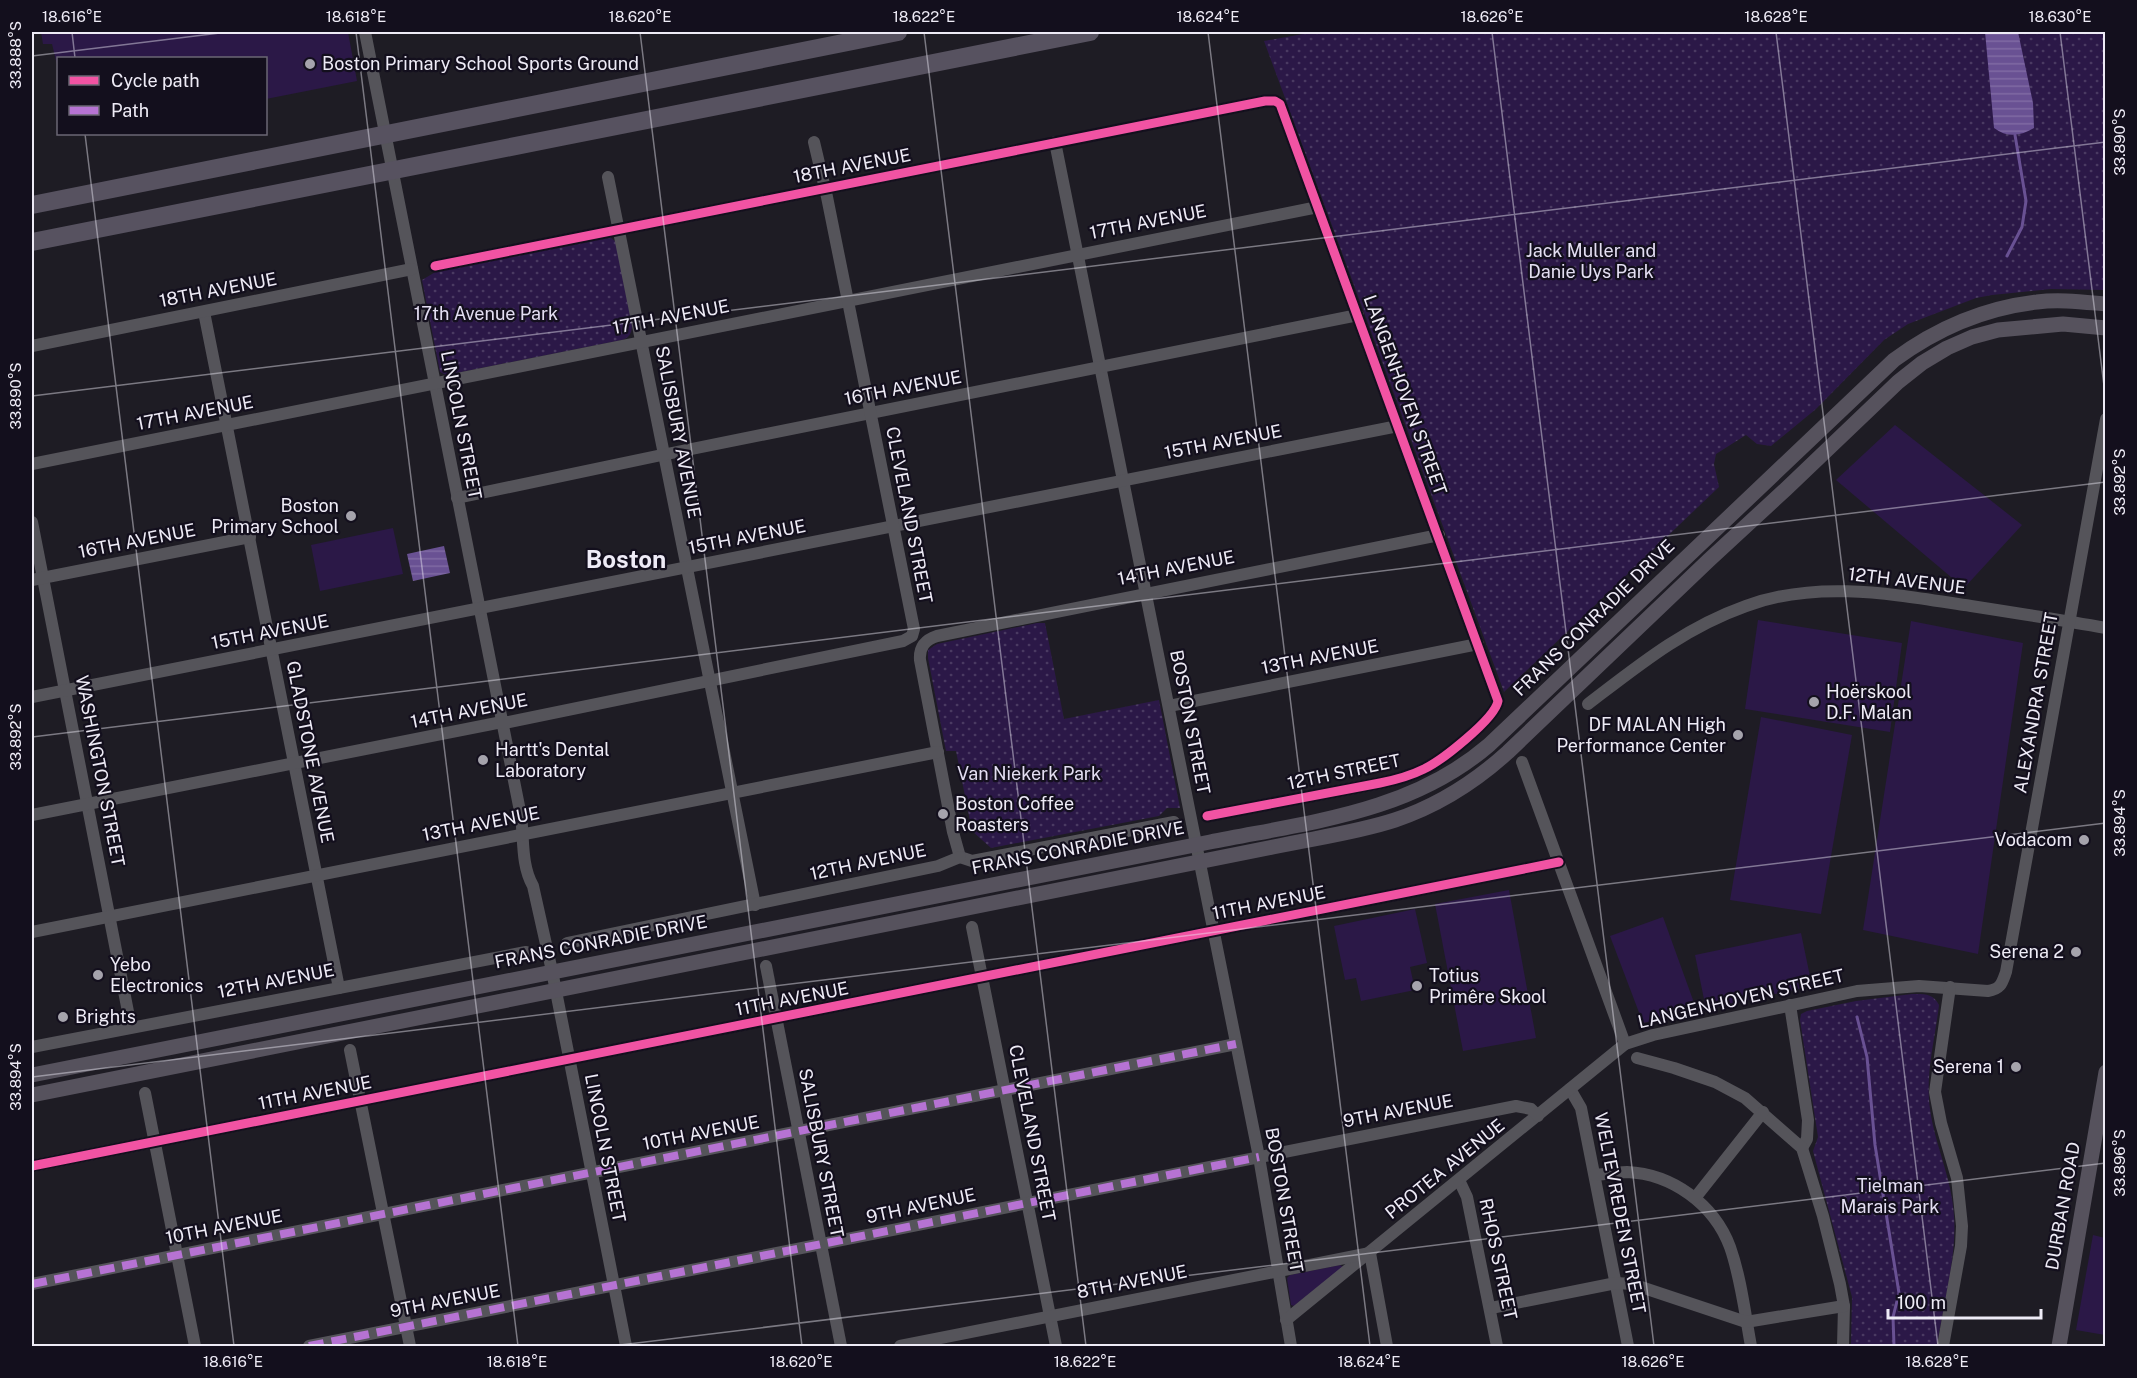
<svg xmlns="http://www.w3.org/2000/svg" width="2137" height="1378" font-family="'Public Sans',sans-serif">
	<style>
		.green { fill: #2b1847 }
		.park { fill: url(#park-dots) }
		.water { fill: url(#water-rules) }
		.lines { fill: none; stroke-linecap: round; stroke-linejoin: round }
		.stream { stroke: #695193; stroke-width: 3 }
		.minor { stroke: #55545a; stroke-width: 12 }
		.major { stroke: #56525d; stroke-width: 15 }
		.highway { stroke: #575260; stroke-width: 18 }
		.quiet { stroke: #b673d3; stroke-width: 8; stroke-dasharray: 15 8; stroke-linecap: butt }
		.cycleway-casing { stroke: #130f1d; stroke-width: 13 }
		.cycleway { stroke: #f153a3; stroke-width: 9 }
		.ticks { fill: none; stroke: #eeebf6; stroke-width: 1.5; stroke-opacity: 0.45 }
		.poi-dot { fill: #a5a3ac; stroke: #130f1d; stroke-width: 2 }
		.labels { text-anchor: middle; stroke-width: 4.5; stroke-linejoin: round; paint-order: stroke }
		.poi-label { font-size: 18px; fill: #eeebf6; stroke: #130f1d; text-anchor: start }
		.street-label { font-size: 18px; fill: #eeebf6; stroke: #130f1d }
		.park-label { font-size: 18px; fill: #e3def2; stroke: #130f1d }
		.district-label { font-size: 24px; font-weight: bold; fill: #eeebf6; stroke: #130f1d }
		.neatline { fill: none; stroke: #eeebf6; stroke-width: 2 }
		.ticks-label { font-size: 15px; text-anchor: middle; fill: #eeebf6 }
	</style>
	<defs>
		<pattern id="park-dots" width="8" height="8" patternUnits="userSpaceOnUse" patternTransform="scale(1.5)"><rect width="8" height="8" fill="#2b1847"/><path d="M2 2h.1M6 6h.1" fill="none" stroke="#4a3a62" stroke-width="1.8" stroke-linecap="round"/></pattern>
		<pattern id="water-rules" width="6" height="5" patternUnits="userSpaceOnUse" patternTransform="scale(1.5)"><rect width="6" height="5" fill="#695193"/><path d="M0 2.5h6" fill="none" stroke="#7f6aa3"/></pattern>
	</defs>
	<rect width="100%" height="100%" fill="#1e1c24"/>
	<g class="green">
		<path d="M41,32H348L357,81L266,99V58H58V69L52,44H43Z"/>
		<path d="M1895,425L2022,525L1964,588L1836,480Z"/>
		<path d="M393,528L403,574L320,591L311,545Z"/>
		<path d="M1758,620L1902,643L1890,732L1745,709Z"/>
		<path d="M1911,621L2023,643L1978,954L1863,930Z"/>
		<path d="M1761,717L1852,735L1821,914L1730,900Z"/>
		<path d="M1509,890L1536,1038L1463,1051L1435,904Z"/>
		<path d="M1415,909L1427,963L1410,967L1415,990L1361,1001L1356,978L1345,980L1334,926Z"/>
		<path d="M1663,917L1697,1011L1643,1023L1610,936Z"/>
		<path d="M1801,933L1812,986L1706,1009L1695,955Z"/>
		<path d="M2093,1235L2105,1238V1335L2076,1330Z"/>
		<path d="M1340,1265L1343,1267L1294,1306L1291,1305L1287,1278L1290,1275Z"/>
	</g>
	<g class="park">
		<path d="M1314,32H2105V290L2051,289L1992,295L1976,298L1908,324L1884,340L1816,409L1771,446L1757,444L1746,435L1716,454L1714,464L1719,487L1504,692L1264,41Z"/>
		<path d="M610,237L616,242L632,325C632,333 629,338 622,340L446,375L440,372L422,280L437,271Z"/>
		<path d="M1037,623H1045L1064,719L1159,700L1180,808H1167L1159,816L991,848L972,831L956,751H946L928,658V650L937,644Z"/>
		<path d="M1912,994C1924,994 1933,993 1939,1005C1935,1039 1925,1076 1930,1109C1935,1146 1952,1178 1954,1216C1957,1256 1943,1306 1937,1346H1851L1852,1297L1813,1151L1818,1137L1800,1020L1801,1014L1807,1011L1856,1001Z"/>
	</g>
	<g class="water">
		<path d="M1985,32H2018L2033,103L2034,128C2021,136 2007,138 1994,128Z"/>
		<path d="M444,546L450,573L413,581L407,554Z"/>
	</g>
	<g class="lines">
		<g class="stream">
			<path d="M2007,256L2022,227L2026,201L2015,135"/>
			<path d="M1857,1017L1867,1057L1875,1145L1899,1293L1893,1317L1894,1346"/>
		</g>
		<g class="minor">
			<path d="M365,32L521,816C524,839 521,865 533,886L552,971L626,1346"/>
			<path d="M1055,142L1259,1157L1291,1346"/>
			<path d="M608,177L755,905"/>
			<path d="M435,266L1265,101H1275L1280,104L1498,701C1495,719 1441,761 1424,769C1410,776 1395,780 1380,783L1207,816"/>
			<path d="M204,312L339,988"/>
			<path d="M32,346L412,269"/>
			<path d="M32,464L1318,207"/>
			<path d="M457,498L657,456L1358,315"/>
			<path d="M32,522L131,1027"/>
			<path d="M32,580L250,537"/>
			<path d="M32,697L1398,426"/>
			<path d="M1588,704C1639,665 1684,628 1746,606C1819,579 1897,595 1971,606C2016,613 2061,620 2106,628"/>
			<path d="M1169,706L1478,644"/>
			<path d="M1522,762L1625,1044"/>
			<path d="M32,815L502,722H509L903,641L912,636L914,629L827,197L814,142"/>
			<path d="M960,857L953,832L920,660C919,647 925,640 937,636L1439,535"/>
			<path d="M960,857L972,861L1174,822"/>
			<path d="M972,927L1056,1346"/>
			<path d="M32,932L938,752"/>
			<path d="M567,943L938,866L960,857"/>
			<path d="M766,966L841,1346"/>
			<path d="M1790,1005L1808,1120L1807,1139L1802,1148"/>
			<path d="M32,1047L526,952"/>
			<path d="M350,1050L410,1346"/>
			<path d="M1637,1058L1674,1068L1715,1082L1745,1098L1802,1148L1823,1216L1840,1284L1844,1306L1843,1346"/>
			<path d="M1570,1089L1581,1108L1628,1346"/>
			<path d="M145,1093L195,1346"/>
			<path d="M32,1166L1559,862"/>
			<path d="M1595,1175C1606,1174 1616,1172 1627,1172C1672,1174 1714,1204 1730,1247C1741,1278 1745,1314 1751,1346"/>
			<path d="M1459,1180L1467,1197L1497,1346"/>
			<path d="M1695,1198L1763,1112"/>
			<path d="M32,1284L1236,1044"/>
			<path d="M1491,1308L1616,1283L1632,1284L1746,1322L1844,1306"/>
			<path d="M1286,1320L1625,1044L1653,1035L1857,991L1919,986L1988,991C2001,989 2002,983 2006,972L2106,419"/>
			<path d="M309,1346L1516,1106L1531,1109L1538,1116"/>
			<path d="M900,1346L1370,1253L1387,1346"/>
			<path d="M1943,1346L1961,1246L1962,1226L1957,1178L1941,1123L1935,1092L1950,987"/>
		</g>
		<g class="major">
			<path d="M32,1075L1210,842C1309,822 1410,813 1489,745L1894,360C1936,329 1984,308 2037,302C2059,299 2083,302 2106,304"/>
			<path d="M32,1095L1273,847C1314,838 1355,833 1395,820C1437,806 1475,782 1508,752L1709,560L1786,489L1898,382L1922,363L1947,348L1972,337L1998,330L2063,324L2106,328"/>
			<path d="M2059,1346L2106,1072"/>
		</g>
		<g class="highway">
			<path d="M32,205L898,32"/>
			<path d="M32,242C385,173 737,101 1090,32"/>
		</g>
		<g class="quiet">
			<path d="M32,1284L1236,1044"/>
			<path d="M309,1346L1259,1157"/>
		</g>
		<g class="cycleway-casing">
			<g id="cycleway">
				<path d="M435,266L1265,101H1275L1280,104L1498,701C1495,719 1441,761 1424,769C1410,776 1395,780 1380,783L1207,816"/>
				<path d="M32,1166L1559,862"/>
			</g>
		</g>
		<use href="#cycleway" class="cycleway"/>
	</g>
	<path class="ticks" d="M72,32L75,58M356,32L518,1346M640,32L802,1346M924,32L1086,1346M1208,32L1370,1346M1492,32L1654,1346M1776,32L1938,1346M2060,32L2106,402M32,56L228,32M85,134L234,1346M32,396L2106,142M32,737L2106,482M32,1077L2106,823M612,1346L2106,1163"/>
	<g class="poi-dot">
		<circle cx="310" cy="64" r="6"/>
		<circle cx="351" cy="516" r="6"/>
		<circle cx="1814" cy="702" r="6"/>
		<circle cx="1738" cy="735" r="6"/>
		<circle cx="483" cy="760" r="6"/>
		<circle cx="943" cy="814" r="6"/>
		<circle cx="2084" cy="840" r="6"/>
		<circle cx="2076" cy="952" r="6"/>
		<circle cx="98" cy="975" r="6"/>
		<circle cx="1417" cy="986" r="6"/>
		<circle cx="63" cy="1017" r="6"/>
		<circle cx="2016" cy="1067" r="6"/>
	</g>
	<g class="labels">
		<g class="poi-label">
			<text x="322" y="70">Boston Primary School Sports Ground</text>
			<text x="339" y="512" text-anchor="end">Boston<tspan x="339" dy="21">Primary School</tspan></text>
			<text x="1826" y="698">Hoërskool<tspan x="1826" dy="21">D.F. Malan</tspan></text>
			<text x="1726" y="731" text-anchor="end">DF MALAN High<tspan x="1726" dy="21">Performance Center</tspan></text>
			<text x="495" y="756">Hartt's Dental<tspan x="495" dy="21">Laboratory</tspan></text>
			<text x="955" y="810">Boston Coffee<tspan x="955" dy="21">Roasters</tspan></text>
			<text x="2072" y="846" text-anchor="end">Vodacom</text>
			<text x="2064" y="958" text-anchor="end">Serena 2</text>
			<text x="110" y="971">Yebo<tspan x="110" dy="21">Electronics</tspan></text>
			<text x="1429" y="982">Totius<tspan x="1429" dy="21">Primêre Skool</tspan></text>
			<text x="75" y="1023">Brights</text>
			<text x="2004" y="1073" text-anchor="end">Serena 1</text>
		</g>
		<g class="street-label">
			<text transform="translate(852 166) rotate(-11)" y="6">18TH AVENUE</text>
			<text transform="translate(1148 222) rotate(-11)" y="6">17TH AVENUE</text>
			<text transform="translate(218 290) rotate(-11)" y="6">18TH AVENUE</text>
			<text transform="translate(671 317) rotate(-11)" y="6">17TH AVENUE</text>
			<text transform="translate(903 388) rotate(-11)" y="6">16TH AVENUE</text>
			<text transform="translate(1405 395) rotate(70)" y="6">LANGENHOVEN STREET</text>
			<text transform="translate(195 413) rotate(-11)" y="6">17TH AVENUE</text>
			<text transform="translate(461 425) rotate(79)" y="6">LINCOLN STREET</text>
			<text transform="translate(678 432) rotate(79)" y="6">SALISBURY AVENUE</text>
			<text transform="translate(1223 442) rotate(-11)" y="6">15TH AVENUE</text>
			<text transform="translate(909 515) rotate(79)" y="6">CLEVELAND STREET</text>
			<text transform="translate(747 537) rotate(-11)" y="6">15TH AVENUE</text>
			<text transform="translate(137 541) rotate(-11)" y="6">16TH AVENUE</text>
			<text transform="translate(1176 568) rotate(-11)" y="6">14TH AVENUE</text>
			<text transform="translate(1907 581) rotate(7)" y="6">12TH AVENUE</text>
			<text transform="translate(1594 618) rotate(-44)" y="6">FRANS CONRADIE DRIVE</text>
			<text transform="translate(270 632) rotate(-11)" y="6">15TH AVENUE</text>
			<text transform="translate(1320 657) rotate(-11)" y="6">13TH AVENUE</text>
			<text transform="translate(2036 703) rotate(-80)" y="6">ALEXANDRA STREET</text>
			<text transform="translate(469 711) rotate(-11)" y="6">14TH AVENUE</text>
			<text transform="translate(1190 722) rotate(79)" y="6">BOSTON STREET</text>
			<text transform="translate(310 752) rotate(79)" y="6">GLADSTONE AVENUE</text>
			<text transform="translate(100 771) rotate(79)" y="6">WASHINGTON STREET</text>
			<text transform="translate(1344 772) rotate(-12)" y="6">12TH STREET</text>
			<text transform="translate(481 824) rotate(-11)" y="6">13TH AVENUE</text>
			<text transform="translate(1078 848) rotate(-11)" y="6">FRANS CONRADIE DRIVE</text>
			<text transform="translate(868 862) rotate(-12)" y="6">12TH AVENUE</text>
			<text transform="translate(1269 903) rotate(-11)" y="6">11TH AVENUE</text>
			<text transform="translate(601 942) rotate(-11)" y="6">FRANS CONRADIE DRIVE</text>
			<text transform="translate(276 981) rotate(-11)" y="6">12TH AVENUE</text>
			<text transform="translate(792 999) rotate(-11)" y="6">11TH AVENUE</text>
			<text transform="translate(1741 999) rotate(-13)" y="6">LANGENHOVEN STREET</text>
			<text transform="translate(315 1093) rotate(-11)" y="6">11TH AVENUE</text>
			<text transform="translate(1398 1111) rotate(-11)" y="6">9TH AVENUE</text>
			<text transform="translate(701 1133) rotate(-11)" y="6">10TH AVENUE</text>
			<text transform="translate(1032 1133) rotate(79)" y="6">CLEVELAND STREET</text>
			<text transform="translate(605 1148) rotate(79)" y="6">LINCOLN STREET</text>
			<text transform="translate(821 1153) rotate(79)" y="6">SALISBURY STREET</text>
			<text transform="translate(1445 1169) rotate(-39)" y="6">PROTEA AVENUE</text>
			<text transform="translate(1284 1200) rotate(80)" y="6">BOSTON STREET</text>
			<text transform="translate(921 1206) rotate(-12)" y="6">9TH AVENUE</text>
			<text transform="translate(2063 1206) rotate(-80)" y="6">DURBAN ROAD</text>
			<text transform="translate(1620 1213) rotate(79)" y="6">WELTEVREDEN STREET</text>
			<text transform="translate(224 1227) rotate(-11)" y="6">10TH AVENUE</text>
			<text transform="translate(1498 1259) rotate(78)" y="6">RHOS STREET</text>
			<text transform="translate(1132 1282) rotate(-11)" y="6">8TH AVENUE</text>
			<text transform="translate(445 1301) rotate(-11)" y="6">9TH AVENUE</text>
		</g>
		<g class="park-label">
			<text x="1591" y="257">Jack Muller and<tspan x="1591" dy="21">Danie Uys Park</tspan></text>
			<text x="486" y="320">17th Avenue Park</text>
			<text x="1029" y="780">Van Niekerk Park</text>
			<text x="1890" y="1192">Tielman<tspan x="1890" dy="21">Marais Park</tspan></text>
		</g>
		<g class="district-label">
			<text x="626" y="568">Boston</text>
		</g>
	</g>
	<rect width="2137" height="1378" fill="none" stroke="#130f1d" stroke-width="66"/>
	<rect x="57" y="57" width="210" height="78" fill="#130f1d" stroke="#6b6774" stroke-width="1.5"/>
	<rect x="69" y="76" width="30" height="9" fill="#f153a3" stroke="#6b6774" stroke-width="1.5"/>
	<text x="111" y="87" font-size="18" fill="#eeebf6">Cycle path</text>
	<rect x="69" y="106" width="30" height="9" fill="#b673d3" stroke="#6b6774" stroke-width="1.5"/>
	<text x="111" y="117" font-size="18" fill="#eeebf6">Path</text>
	<path d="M1888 1309v9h153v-9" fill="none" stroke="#eeebf6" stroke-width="3"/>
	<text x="1897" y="1309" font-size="18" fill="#eeebf6" stroke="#130f1d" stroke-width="4.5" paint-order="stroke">100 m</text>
	<rect x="33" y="33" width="2071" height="1312" class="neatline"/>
	<g class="ticks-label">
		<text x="72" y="22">18.616°E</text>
		<text x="356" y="22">18.618°E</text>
		<text x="640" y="22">18.620°E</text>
		<text x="924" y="22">18.622°E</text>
		<text x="1208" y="22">18.624°E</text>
		<text x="1492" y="22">18.626°E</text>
		<text x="1776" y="22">18.628°E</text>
		<text x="2060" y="22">18.630°E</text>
		<text transform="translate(16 55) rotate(-90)" y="5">33.888°S</text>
		<text transform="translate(2120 142) rotate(-90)" y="5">33.890°S</text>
		<text transform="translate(16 396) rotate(-90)" y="5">33.890°S</text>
		<text transform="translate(2120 482) rotate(-90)" y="5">33.892°S</text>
		<text transform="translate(16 737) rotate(-90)" y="5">33.892°S</text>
		<text transform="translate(2120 823) rotate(-90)" y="5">33.894°S</text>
		<text transform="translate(16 1077) rotate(-90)" y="5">33.894°S</text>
		<text transform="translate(2120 1163) rotate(-90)" y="5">33.896°S</text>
		<text x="233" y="1367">18.616°E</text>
		<text x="517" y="1367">18.618°E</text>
		<text x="801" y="1367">18.620°E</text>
		<text x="1085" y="1367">18.622°E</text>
		<text x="1369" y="1367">18.624°E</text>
		<text x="1653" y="1367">18.626°E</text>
		<text x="1937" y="1367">18.628°E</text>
	</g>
</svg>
